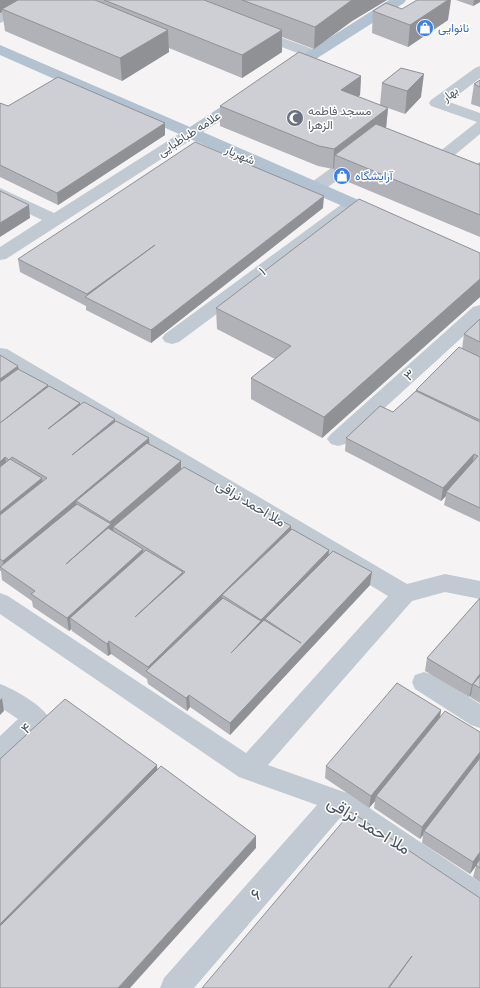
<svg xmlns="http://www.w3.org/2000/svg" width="480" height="988" font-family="Cabin,Vazirmatn,sans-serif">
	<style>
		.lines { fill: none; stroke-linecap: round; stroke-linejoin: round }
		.minor { fill: #c1cad2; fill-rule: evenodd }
		.major { fill: #b3c2d1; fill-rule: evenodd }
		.wall { fill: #b0b2b7 }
		.shaded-wall { fill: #909195 }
		.building { fill: #cdcfd5; stroke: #909195 }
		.labels { text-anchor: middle; stroke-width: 3; stroke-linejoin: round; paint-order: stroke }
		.far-shop-label { font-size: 12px; fill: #366cbe; stroke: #fff; text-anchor: start }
		.far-street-label { font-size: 12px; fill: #4a5661; stroke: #fff }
		.far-worship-label { font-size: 12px; fill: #5b616d; stroke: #fff; text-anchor: start }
		.street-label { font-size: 14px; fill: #4a5661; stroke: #fff }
		.near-street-label { font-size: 17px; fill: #4a5661; stroke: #fff }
	</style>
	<rect width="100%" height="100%" fill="#f5f3f3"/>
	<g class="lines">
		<g class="minor">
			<path d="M26,0H44L42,3L0,23V13Z"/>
			<path d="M255,28L318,51L321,54L318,57L313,59L308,57L250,35L248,32L250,29Z"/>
			<path d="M480,66V78L449,102L480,113V134L438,169C430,170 419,169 415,162L417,158L423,157L430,159L477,122L431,106L429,103L431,100L475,68Z"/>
			<path d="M191,128L197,130L199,133L197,136L6,259L0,260V247L42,220L0,200V188L54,213L185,130Z"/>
			<path d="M358,152L364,153L366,157L364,161L321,192L315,193L309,192L306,188L309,184L352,153Z"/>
			<path d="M352,200L358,201L361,205L358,209L179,342L172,344L165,342L162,338L165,334L346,201Z"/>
			<path d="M480,305V321L345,444L338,446L331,444L327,439L331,434L473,307Z"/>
			<path d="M0,348L7,349L407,584L445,574L480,581V599L445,592L412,601L268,765L347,793L480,882V911L470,907L340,818L194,988H160L164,978L317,805L239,777L0,614V593L8,596L246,753L388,596L0,363Z"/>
			<path d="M424,672L433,675L480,704V728L471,725L415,689L412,682L415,675Z"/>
			<path d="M0,684C14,689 42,705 49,718L45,726L9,760L0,763V736L18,719L0,707Z"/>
		</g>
		<g class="major">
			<path d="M389,0H406L404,3L289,76L284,78L279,76L276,73L279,70Z"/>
			<path d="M0,45L190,127L239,95L245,93L251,95L253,98L251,101L203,132L386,212L389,216L386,220L380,221L374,220L0,55Z"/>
		</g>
	</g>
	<g class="wall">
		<path d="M0,0H387L352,21L314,49L282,37V52L242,78L169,48V52L122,81L5,31L2,12L0,13Z"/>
		<path d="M456,0H480V2L473,6Z"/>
		<path d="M402,9L448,20L408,47L372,33L373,11Z"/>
		<path d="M401,68L421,97L405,114L388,108L386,128L477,164L480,162V237L334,176V168L333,169L318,166L220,126V106L361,76L360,95L358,97L380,105L382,83Z"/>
		<path d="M480,80V107L471,104L474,84Z"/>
		<path d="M0,103L8,106L165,123V135L58,205L0,177Z"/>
		<path d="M323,208L151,343L86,310V306L20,272L18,259Z"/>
		<path d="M480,253V297L322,438L251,399V378L275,359L217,329L216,308Z"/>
		<path d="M480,319V522L444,505L446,496L441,501L345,451L346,438L393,412L416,391V390L462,349L464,334Z"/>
		<path d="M0,355L18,366L19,370L48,388L80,403V405L115,419V421L149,438V444L181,461V469L291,530L329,555L370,585L230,735L190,707L187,711L148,684L147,679L111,654L108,656L72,631L71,629L69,631L33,607L32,601L2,580L1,571H0Z"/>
		<path d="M480,598V703L470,697L471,695L469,697L425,671L427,658Z"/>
		<path d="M441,710L440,717L480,732V882L473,877L476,866L470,874L422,843L423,835L420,839L374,808L375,801L369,808L325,778L326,766Z"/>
	</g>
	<g class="shaded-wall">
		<path d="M0,0H26L2,9V12L0,13Z"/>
		<path d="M352,0H387L352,21L314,49L315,27Z"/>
		<path d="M448,0H451L448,20L408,47L410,25Z"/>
		<path d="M474,0H480V2L473,6Z"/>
		<path d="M168,30L169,52L122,81L120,58Z"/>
		<path d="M282,30V52L242,78V55Z"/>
		<path d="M424,74L421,97L405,114L407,91Z"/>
		<path d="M361,76L360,95L340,110L341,90Z"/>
		<path d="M388,108L386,128L335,155L334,168L333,169L334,149Z"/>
		<path d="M165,123V135L58,205L57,193Z"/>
		<path d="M324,196L323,208L151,343V330Z"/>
		<path d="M29,205L30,218L0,237V223Z"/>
		<path d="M155,245L87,298V294Z"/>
		<path d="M480,279V297L322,438L324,417Z"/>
		<path d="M18,366L20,379L0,394V379Z"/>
		<path d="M48,385L49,398L0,423Z"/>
		<path d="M80,403L82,416L48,429Z"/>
		<path d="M115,419L116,433L72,455Z"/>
		<path d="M149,438L150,451L76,501L78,512L4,570L3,561Z"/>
		<path d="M474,454L472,468L446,492V496L441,501L443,488Z"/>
		<path d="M5,457L8,471L0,477V462Z"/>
		<path d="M181,461V474L113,527L114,533L66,564L111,524L110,522Z"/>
		<path d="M42,478L44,491L0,527V512Z"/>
		<path d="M291,526V539L222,595L223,607L148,672V667Z"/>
		<path d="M143,549L144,562L70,618L71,629L69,631L67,618Z"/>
		<path d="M329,550L328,563L265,619L264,629L261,633V620Z"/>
		<path d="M183,572V585L135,617Z"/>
		<path d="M372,572L370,585L230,735V723Z"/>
		<path d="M261,621V634L231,653Z"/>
		<path d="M109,641L111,654L108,656L107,644Z"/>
		<path d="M480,674V683L473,684L471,695L469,697L472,685Z"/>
		<path d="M189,695L190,707L187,711L186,698Z"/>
		<path d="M2,698L4,711L0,715V700Z"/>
		<path d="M441,710L439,723L376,796L375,801L369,808L371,796Z"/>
		<path d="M480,752V761L424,831L423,835L420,839L422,827Z"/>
		<path d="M157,765L158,778L0,939V924Z"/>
		<path d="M256,836V848L130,988H118Z"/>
		<path d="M480,852V860L470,874L473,862Z"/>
	</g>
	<g class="building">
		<path d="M18,0H95L168,30L120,58L2,9Z"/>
		<path d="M104,0H204L282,30L242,55Z"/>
		<path d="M242,0H352L315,27Z"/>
		<path d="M417,0H448L410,25L373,11L386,3L402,9Z"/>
		<path d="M299,52L361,76L341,90L388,108L334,149L319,146L220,106Z"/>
		<path d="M401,68L424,74L407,91L382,83Z"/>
		<path d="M58,77L165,123L57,193L0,165V103L8,106Z"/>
		<path d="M480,80V87L474,84Z"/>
		<path d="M376,124L480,165V215L335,155Z"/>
		<path d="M195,142L324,196L151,330L85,297L155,245L87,294L18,259Z"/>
		<path d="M0,191L29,205L0,223Z"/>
		<path d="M359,199L480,253V279L324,417L251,378L291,346L216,308Z"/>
		<path d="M480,319V342L464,334Z"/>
		<path d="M459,347L480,357V420L416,390Z"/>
		<path d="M0,355L18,366L0,379Z"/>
		<path d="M18,369L48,385L0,423V382Z"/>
		<path d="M49,386L80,403L48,429L84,402L115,419L72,455L116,421L149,438L3,561L0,559V515L47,478L12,457L9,460L5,457L0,462V423Z"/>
		<path d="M416,391L480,422V508L446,492L478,456L474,454L443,488L346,438L380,406L393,412Z"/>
		<path d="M147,443L181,461L110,522L76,501Z"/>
		<path d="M10,459L42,478L0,512V467Z"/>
		<path d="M184,467L291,526L148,667L109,641L107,644L70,618L146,550L183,572L135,617L185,572L113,527Z"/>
		<path d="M77,504L111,524L66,564L108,528L143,549L67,618L31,594L35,591L0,567Z"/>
		<path d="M292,529L329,550L261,620L222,595Z"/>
		<path d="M333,551L372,572L230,723L189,695L186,698L146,671L223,598L261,621L231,653L264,620L301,643L265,619Z"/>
		<path d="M480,598V674L472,685L427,658Z"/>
		<path d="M480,676V688L473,684Z"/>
		<path d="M397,683L441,710L371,796L326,766Z"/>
		<path d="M65,699L157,765L0,924V759Z"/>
		<path d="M445,711L480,732V752L422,827L376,796Z"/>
		<path d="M480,758V852L473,862L424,831Z"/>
		<path d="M161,766L256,836L118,988H0V926Z"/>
		<path d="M351,812L480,898V988H389L412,956L388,988H202Z"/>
		<path d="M480,859V868L476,865Z"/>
	</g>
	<defs>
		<g id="shop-disc" transform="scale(0.9)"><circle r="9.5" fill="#3f7fe0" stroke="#fff"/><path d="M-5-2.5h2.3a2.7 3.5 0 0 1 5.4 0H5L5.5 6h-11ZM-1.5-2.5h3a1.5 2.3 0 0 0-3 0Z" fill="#fff"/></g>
		<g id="mosque-disc" transform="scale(0.9)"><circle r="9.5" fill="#6b7280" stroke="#fff"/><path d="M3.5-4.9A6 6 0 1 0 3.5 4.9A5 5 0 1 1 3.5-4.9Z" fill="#fff"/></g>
	</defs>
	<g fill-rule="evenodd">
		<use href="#shop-disc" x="425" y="28"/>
		<use href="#mosque-disc" x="295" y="118"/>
		<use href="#shop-disc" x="342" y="176"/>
	</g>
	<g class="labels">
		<g class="far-shop-label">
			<text x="438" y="32">نانوایی</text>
			<text x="355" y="180">آرایشگاه</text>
		</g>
		<g class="far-street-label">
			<text transform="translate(450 94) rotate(-37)" y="4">بهار</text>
			<text transform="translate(189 134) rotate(-33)" y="4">علامه طباطبایی</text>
			<text transform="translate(240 155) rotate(24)" y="4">شهریار</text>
		</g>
		<g class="far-worship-label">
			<text x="308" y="115">مسجد فاطمه<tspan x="308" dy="14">الزهرا</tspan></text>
		</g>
		<g class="street-label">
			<text transform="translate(262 271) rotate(-36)" y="5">۱</text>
			<text transform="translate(409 375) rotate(-42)" y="5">۳</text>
			<text transform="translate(251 503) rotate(31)" y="5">ملا احمد نراقی</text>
			<text transform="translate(26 728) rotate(-43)" y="5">۴</text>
		</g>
		<g class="near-street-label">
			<text transform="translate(369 825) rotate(32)" y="6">ملا احمد نراقی</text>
			<text transform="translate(256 894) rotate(-49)" y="6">۶</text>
		</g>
	</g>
</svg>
